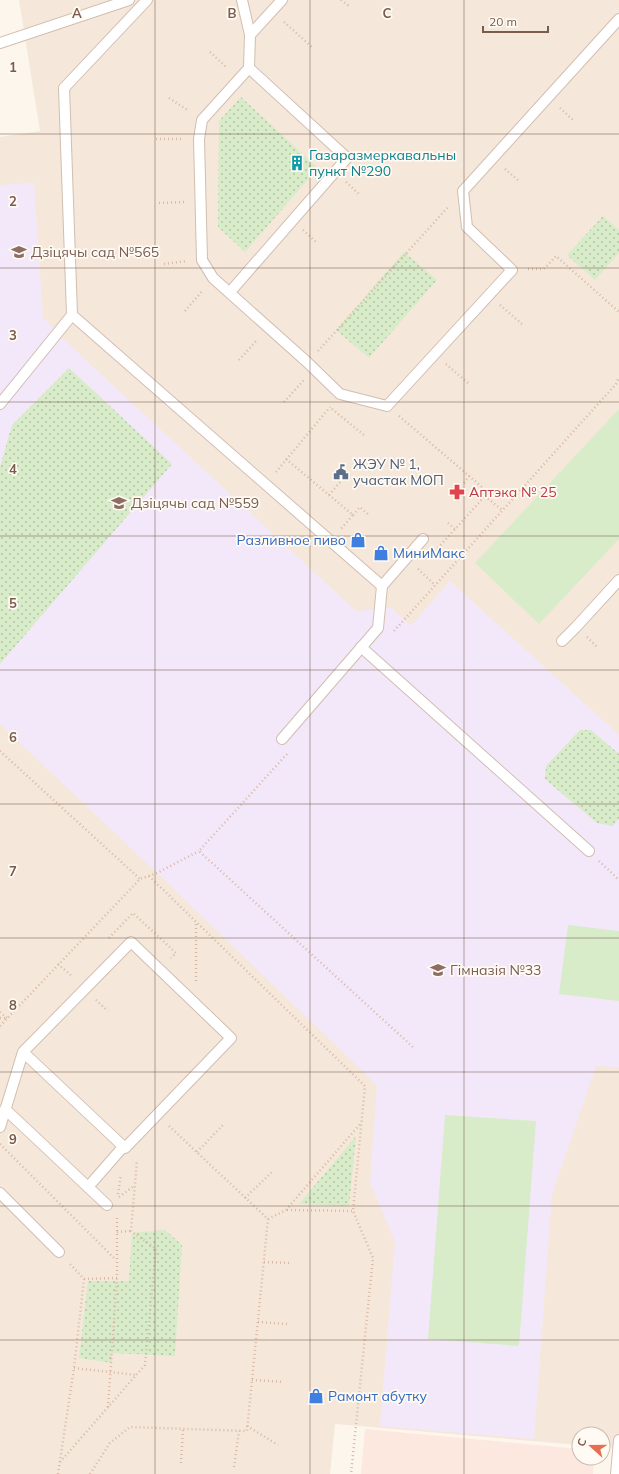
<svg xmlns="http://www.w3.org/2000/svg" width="619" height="1474" font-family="Mulish,sans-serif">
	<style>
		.residential { fill: #f5e8da }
		.commercial { fill: #fde8e0 }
		.education { fill: #f3e8fa }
		.grass { fill: url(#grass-dots) }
		.garden { fill: #d8ecc9 }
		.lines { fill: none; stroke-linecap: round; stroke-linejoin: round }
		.lane-casing { stroke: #d1beb0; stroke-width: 12 }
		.path { stroke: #d9b8a5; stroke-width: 2.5; stroke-dasharray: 1 3; stroke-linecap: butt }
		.lane { stroke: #fff; stroke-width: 10 }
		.grid { fill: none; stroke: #7a5c4d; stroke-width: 1; stroke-opacity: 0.55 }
		.labels { text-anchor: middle; stroke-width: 3.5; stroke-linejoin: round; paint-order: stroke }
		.culture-label { font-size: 14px; fill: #0d838f; stroke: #fffaf3; text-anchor: start }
		.education-label { font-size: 14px; fill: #785e54; stroke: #fffaf3; text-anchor: start }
		.service-label { font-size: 14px; fill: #4e5e75; stroke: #fffaf3; text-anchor: start }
		.health-label { font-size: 14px; fill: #be3a42; stroke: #fffaf3; text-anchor: start }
		.shop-label { font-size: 14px; fill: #366cbe; stroke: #fffaf3; text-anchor: start }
		.grid-label { font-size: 13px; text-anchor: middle; font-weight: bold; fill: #7a5c4d; stroke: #fffaf3; stroke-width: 3.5; stroke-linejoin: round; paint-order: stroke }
	</style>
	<defs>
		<pattern id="grass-dots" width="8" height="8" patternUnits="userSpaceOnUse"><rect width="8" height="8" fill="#d8ecc9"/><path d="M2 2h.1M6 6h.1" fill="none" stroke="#b4c2a5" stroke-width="1.8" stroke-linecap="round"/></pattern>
	</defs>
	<rect width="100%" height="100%" fill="#fdf6ec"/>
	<path class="residential" d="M19,0H619V1448L603,1447V1434H579V1445L335,1424L330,1474H0V137L40,131Z"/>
	<path class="commercial" d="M365,1429L579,1449V1458H594L593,1474H361Z"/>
	<g class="education">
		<path d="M34,183L43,318L54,329L0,396V185Z"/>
		<path d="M61,337L356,611L391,608L411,626L450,581L619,735V1067L596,1066L552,1194L534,1439L380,1426L395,1242L370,1182L377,1085L157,873L0,724V411Z"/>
	</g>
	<g class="grass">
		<path d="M241,97L318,168L245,252L218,227L219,121Z"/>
		<path d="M603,216L619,230V253L595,280L567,255Z"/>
		<path d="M404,252L437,280L369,358L336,330Z"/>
		<path d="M69,368L172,464L0,664V467L12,425Z"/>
		<path d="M580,730H591L619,754V818L613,826L597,823L545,779L546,766Z"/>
		<path d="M356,1136L349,1206L299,1204Z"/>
		<path d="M165,1230L182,1245L175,1356L112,1353V1363L79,1358L88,1281H129L132,1233Z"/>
	</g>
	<g class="garden">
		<path d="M619,409V539L539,624L475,563Z"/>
		<path d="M568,925L619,931V1001L559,994Z"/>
		<path d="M445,1115L536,1121L519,1346L428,1339Z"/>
	</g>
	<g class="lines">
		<g class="lane-casing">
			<g id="lane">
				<path d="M242,0L250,35L249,68L202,120L199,139L202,260L213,278L307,362L340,394L387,406L512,270L467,227L463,191L619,19"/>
				<path d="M250,35L282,0"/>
				<path d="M0,43L129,0"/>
				<path d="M230,292L347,158L249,68"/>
				<path d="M72,315L382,586L423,539"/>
				<path d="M0,404L72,315L64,88L147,0"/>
				<path d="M562,641L576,627L619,580"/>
				<path d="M361,647L589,851"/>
				<path d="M282,739L378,628L382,586"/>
				<path d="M5,1109L107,1205"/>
				<path d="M0,1127L23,1052L131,942L231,1038L125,1148L23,1052"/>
				<path d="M88,1187L123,1147"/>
				<path d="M0,1193L59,1252"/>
				<path d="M616,1474L619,1440"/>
			</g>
		</g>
		<g class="path">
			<path d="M341,0L349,6"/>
			<path d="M284,22L312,47"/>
			<path d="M210,52L227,68"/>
			<path d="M169,98L189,111"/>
			<path d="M560,108L574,121"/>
			<path d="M156,139H183"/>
			<path d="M505,169L520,182"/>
			<path d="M346,182L359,194"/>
			<path d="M159,203L185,202"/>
			<path d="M303,230L316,242"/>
			<path d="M164,264L187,261"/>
			<path d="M528,269H544L556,256L619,312"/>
			<path d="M500,305L523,325"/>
			<path d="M185,311L203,290"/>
			<path d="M318,351L449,206"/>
			<path d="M239,360L257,340"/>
			<path d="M446,364L468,383"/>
			<path d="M284,402L304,380"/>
			<path d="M332,409L364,435"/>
			<path d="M399,416L482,487L485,496L437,549"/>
			<path d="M286,459L353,515L340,530"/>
			<path d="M276,472L330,407"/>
			<path d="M464,483L469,476"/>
			<path d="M329,495L342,480"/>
			<path d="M485,496L502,510"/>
			<path d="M353,515L360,507L369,515"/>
			<path d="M448,523L455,529"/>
			<path d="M418,569L435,585"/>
			<path d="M394,631L616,384L619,377"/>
			<path d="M587,637L598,648"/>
			<path d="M0,751L140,879"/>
			<path d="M287,754L199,851L415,1049"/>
			<path d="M599,861L619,880"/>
			<path d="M149,876L365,1086L353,1211L373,1258L351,1474"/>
			<path d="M109,938L133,913L176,953L171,958"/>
			<path d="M58,964L73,977"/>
			<path d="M196,981V922"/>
			<path d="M96,1000L108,1011"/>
			<path d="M0,1012L7,1018"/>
			<path d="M0,1018H6"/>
			<path d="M0,1026L140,879L157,873L199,851"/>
			<path d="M169,1126L268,1219"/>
			<path d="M0,1144L116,1260"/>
			<path d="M197,1152L223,1125"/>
			<path d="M118,1194L121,1175"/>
			<path d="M119,1197L134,1186"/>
			<path d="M245,1198L273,1171"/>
			<path d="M287,1210L353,1211"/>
			<path d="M268,1219L286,1210L361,1123"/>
			<path d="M117,1232L131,1231"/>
			<path d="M264,1262L291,1263"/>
			<path d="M84,1279L117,1278V1217"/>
			<path d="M258,1322L287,1324"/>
			<path d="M74,1368L136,1375"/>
			<path d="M252,1380L283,1382"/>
			<path d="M331,1397L359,1401"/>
			<path d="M108,1407L117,1278"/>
			<path d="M247,1426L278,1445"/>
			<path d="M60,1462L145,1365L156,1249L131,1231L137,1160"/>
			<path d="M181,1463L183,1429"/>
			<path d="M234,1467L239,1431"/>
			<path d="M58,1474L74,1368L84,1279L69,1263"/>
			<path d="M90,1474L110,1443L130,1427L247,1431L268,1219"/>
		</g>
		<use href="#lane" class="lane"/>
	</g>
	<path class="grid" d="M155,0V1474M310,0V1474M464,0V1474M0,134H619M0,268H619M0,402H619M0,536H619M0,670H619M0,804H619M0,938H619M0,1072H619M0,1206H619M0,1340H619"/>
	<defs>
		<g id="building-bare" transform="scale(1.2)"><path d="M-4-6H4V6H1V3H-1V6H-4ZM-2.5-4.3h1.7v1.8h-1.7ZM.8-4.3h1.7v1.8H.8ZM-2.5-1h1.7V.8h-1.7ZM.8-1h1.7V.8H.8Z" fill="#0f9aa8" stroke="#fffaf3" stroke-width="2.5" paint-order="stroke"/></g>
		<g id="school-bare" transform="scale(1.2)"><path d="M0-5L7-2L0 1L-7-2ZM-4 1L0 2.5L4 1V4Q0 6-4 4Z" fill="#8d6e63" stroke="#fffaf3" stroke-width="2.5" paint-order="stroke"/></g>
		<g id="civic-bare" transform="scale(1.2)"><path d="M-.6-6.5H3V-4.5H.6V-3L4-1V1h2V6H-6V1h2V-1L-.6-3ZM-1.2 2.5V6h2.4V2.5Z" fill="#5c6f8a" stroke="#fffaf3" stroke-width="2.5" paint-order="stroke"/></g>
		<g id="pharmacy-bare" transform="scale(1.2)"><path d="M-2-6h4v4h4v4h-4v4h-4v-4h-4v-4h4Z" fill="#e0444e" stroke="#fffaf3" stroke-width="2.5" paint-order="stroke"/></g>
		<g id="shop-bare" transform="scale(1.2)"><path d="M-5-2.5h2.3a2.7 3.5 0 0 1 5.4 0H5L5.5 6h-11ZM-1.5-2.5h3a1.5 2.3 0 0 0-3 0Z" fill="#3f7fe0" stroke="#fffaf3" stroke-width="2.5" paint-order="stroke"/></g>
	</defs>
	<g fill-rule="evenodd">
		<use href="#building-bare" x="297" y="163"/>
		<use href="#school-bare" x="19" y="252"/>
		<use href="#civic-bare" x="341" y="472"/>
		<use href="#pharmacy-bare" x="457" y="492"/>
		<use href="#school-bare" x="119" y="503"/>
		<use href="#shop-bare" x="358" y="540"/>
		<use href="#shop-bare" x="381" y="553"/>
		<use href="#school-bare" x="438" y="970"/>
		<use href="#shop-bare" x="316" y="1396"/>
	</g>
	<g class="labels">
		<g class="culture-label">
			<text x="309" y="160">Газаразмеркавальны<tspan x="309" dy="16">пункт №290</tspan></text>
		</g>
		<g class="education-label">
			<text x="31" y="257">Дзіцячы сад №565</text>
			<text x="131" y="508">Дзіцячы сад №559</text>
			<text x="450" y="975">Гімназія №33</text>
		</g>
		<g class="service-label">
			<text x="353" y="469">ЖЭУ № 1,<tspan x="353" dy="16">участак МОП</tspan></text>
		</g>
		<g class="health-label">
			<text x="469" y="497">Аптэка № 25</text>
		</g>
		<g class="shop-label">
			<text x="346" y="545" text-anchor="end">Разливное пиво</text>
			<text x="393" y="558">МиниМакс</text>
			<text x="328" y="1401">Рамонт абутку</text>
		</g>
	</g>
	<g class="grid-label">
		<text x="77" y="18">A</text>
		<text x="232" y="18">B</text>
		<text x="387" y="18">C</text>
		<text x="13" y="72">1</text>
		<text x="13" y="206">2</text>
		<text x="13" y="340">3</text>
		<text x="13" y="474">4</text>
		<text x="13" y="608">5</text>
		<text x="13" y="742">6</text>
		<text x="13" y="876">7</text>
		<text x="13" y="1010">8</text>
		<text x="13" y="1144">9</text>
	</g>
	<g transform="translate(591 1446) rotate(291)"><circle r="19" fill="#fffaf3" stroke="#cabbb1"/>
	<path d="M0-3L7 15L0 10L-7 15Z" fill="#e76f51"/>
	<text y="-6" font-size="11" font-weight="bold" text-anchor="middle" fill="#7a5c4d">С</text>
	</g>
	<path d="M483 26v6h65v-6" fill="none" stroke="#7a5c4d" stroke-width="2"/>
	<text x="489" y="26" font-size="12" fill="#7a5c4d" stroke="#fffaf3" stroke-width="3" paint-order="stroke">20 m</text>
</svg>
